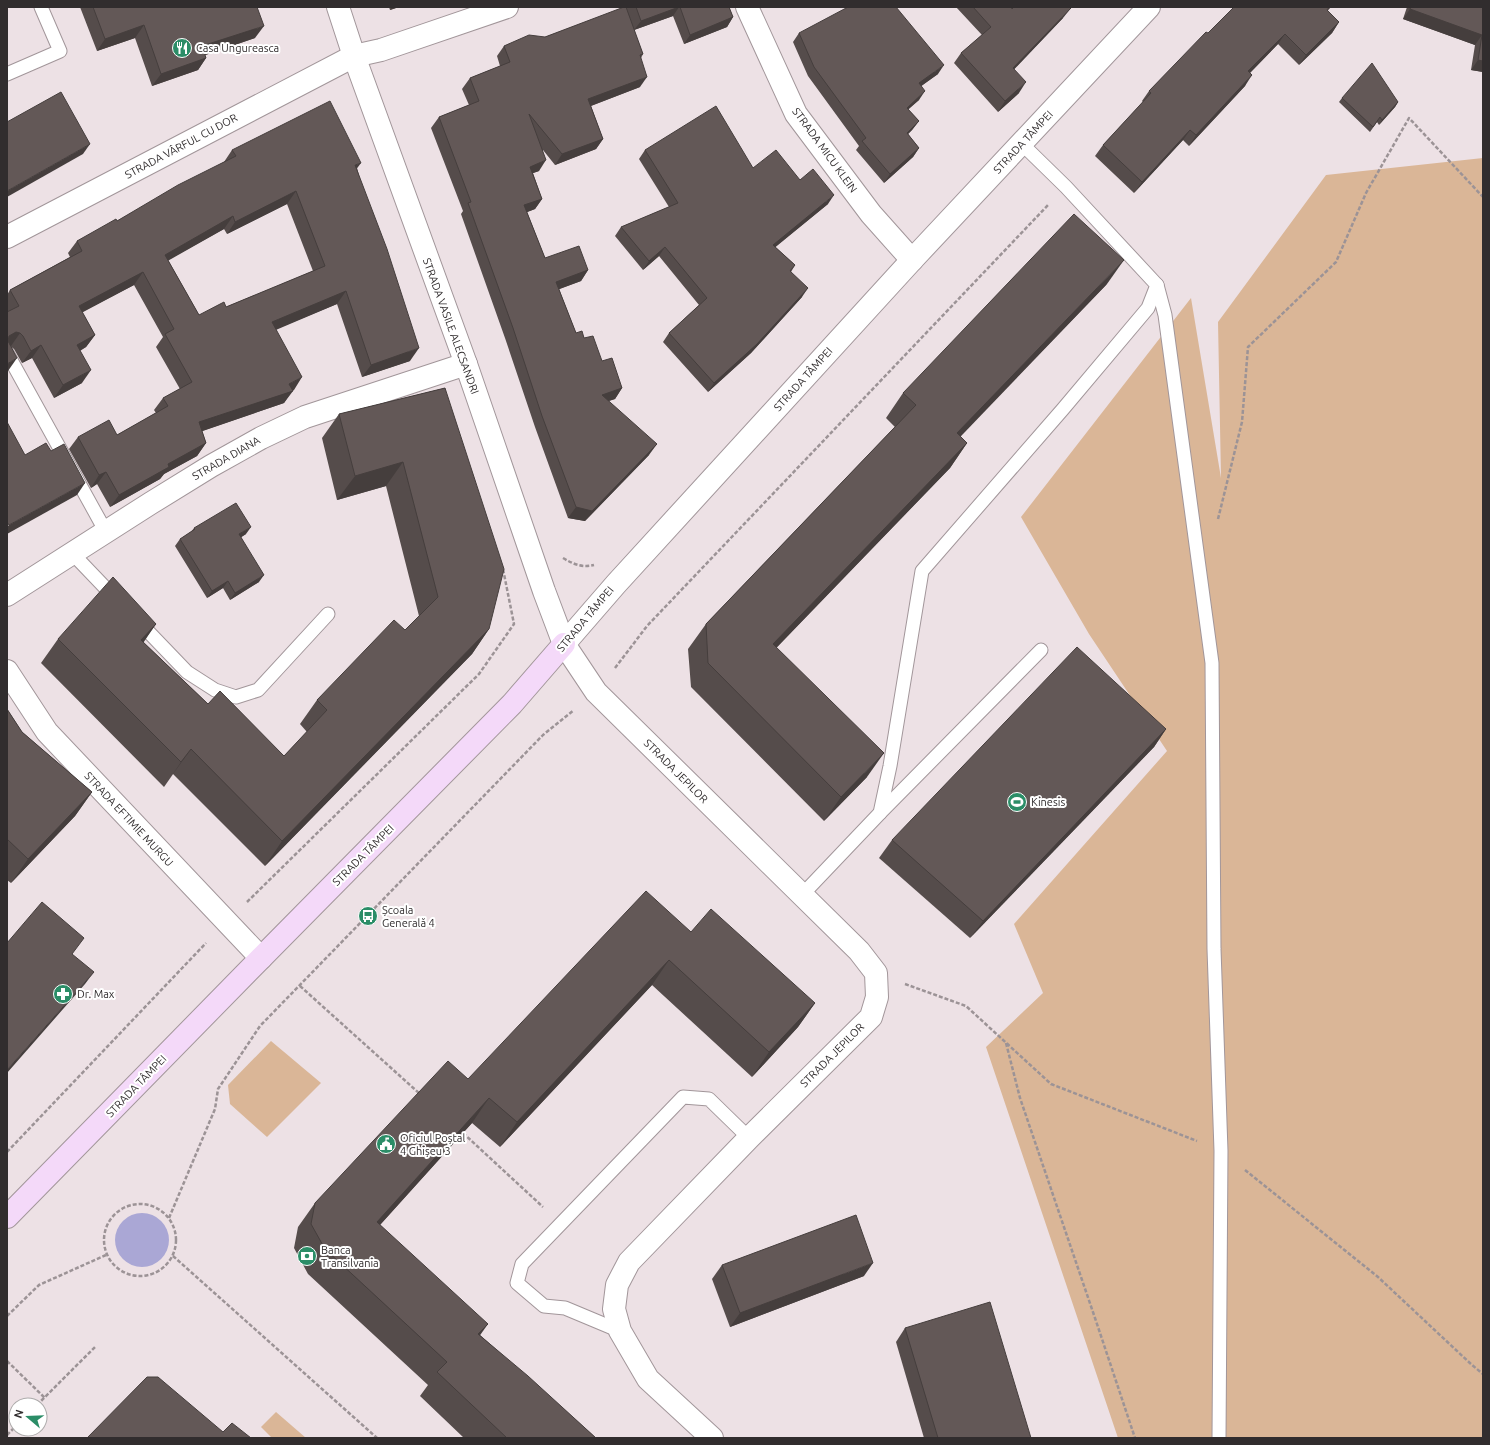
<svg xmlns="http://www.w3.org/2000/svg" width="1490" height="1445" font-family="Ubuntu,sans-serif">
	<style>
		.green { fill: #dab697 }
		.water { fill: #aaa7d5 }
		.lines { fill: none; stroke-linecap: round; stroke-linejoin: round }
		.lane-casing { stroke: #a2969a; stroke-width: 15 }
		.street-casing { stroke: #a2969a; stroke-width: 24 }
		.secondary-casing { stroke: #a2969a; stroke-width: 24 }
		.path { stroke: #9c9396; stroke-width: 2.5; stroke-dasharray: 4 2; stroke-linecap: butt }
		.lane { stroke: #fff; stroke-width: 13 }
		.street { stroke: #fff; stroke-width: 22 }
		.secondary { stroke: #f4d9f9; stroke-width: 22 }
		.wall { fill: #554c4b; fill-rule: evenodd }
		.shaded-wall { fill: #453e3d }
		.building { fill: #635857; stroke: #453e3d; fill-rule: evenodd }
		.labels { text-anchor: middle; stroke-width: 4; stroke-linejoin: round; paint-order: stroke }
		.poi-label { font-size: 11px; fill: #312d2e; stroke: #fff; text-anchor: start }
		.street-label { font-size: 11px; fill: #312d2e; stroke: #fff }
	</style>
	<rect width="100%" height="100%" fill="#ede1e5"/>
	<g class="green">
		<path d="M1483,158V1438H1118L986,1047L1043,993L1014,924L1167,751L1089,634L1021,517L1191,298L1221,478L1218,322L1326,175Z"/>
		<path d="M271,1041L321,1083L267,1137L230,1104L228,1085Z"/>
		<path d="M276,1412L306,1438H272L261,1427Z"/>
	</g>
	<circle class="water" cx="142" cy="1240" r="27"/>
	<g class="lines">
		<g class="lane-casing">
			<g id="lane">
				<path d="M7,74L60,51L41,7"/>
				<path d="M1157,285L1165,315L1212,663L1214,949L1221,1151L1219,1438"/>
				<path d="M7,353L106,532"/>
				<path d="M72,553L116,599"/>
				<path d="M138,621L187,672L215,690L236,697L258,690L328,614"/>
				<path d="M880,813L1041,650"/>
				<path d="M802,895L880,813L890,766L922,571L1063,409L1148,308L1157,285L1066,187L1022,144"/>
				<path d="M620,1331L565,1308L544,1306L517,1283L522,1264L683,1097L709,1099L749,1138"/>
			</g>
		</g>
		<g class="street-casing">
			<g id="street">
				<path d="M338,7L354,56L466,364L544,591L564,644L596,692L859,951L876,973L877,997L871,1017L749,1138L629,1262L617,1285L614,1309L620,1331L648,1379L712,1438"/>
				<path d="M747,7L796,114L871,214L912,260"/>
				<path d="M7,237L354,56L381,50L507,7"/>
				<path d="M7,595L151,503L211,466L261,438L305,417L466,364"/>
				<path d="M564,644L616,584L912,260L1149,7"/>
				<path d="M7,671L47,732L261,958"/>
			</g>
		</g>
		<g class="secondary-casing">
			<path id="secondary" d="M7,1217L261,958L512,704L564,644"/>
		</g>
		<g class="path">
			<path d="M1218,519L1242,422L1248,347L1336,262L1366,193L1409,118L1483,197"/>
			<path d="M563,558C573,564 582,568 594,565"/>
			<path d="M615,668L647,626L1049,204"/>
			<path d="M247,902L479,674L514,624L503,569"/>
			<path d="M905,984L966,1006L1051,1084L1197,1141"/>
			<path d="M300,986L420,1094"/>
			<path d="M1006,1043L1020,1098L1095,1318L1135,1438"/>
			<path d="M463,1133L543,1207"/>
			<path d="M7,1152L206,943"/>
			<path d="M1245,1170L1378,1277L1472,1365L1483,1374"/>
			<circle cx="140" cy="1240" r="36"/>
			<path d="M169,1218L215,1109L218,1089L260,1026L543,735L574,710"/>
			<path d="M173,1256L377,1438"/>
			<path d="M7,1316L39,1285L106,1255"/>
			<path d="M7,1361L45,1398"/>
			<path d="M37,1405L96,1346"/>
			<path d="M7,1435L16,1426"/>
		</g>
		<use href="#lane" class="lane"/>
		<use href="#street" class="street"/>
		<use href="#secondary" class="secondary"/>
	</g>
	<g class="wall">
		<path d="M80,7H257L255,38L205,55L206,58L198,70L152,86L135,38L97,51Z"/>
		<path d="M389,7H399L390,10Z"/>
		<path d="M627,7H729L733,17L727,27L684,44L673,16L634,30L643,54L641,58L640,87L591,106L603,139L596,149L555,165L543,150L539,171L533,173L542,199L535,209L527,212L545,258L588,270L581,281L559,289L576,333L584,338L622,388L615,399L608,401L649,455L585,521L568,518L535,427L505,338L461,214L463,211L431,128L439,117L469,105L462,89L470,78L500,66L497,56L504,46L545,37Z"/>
		<path d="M956,7H1011L1012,9L1063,18L1014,69L1019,93L998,112L954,63L961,53L982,35Z"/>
		<path d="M1407,7H1483V72L1471,70L1475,45L1403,19Z"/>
		<path d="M1328,11L1339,22L1332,33L1299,65L1278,44L1250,73L1245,86L1189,146L1183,140L1134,193L1095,156L1103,145L1143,102L1142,101L1149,91L1208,33Z"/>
		<path d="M799,33L938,74L921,86L919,100L908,109L919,121L912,130L908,134L919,148L913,157L884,183L856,150L859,146L808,76L793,42Z"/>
		<path d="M1342,98L1398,102L1395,107L1379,125L1377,122L1370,132L1339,102Z"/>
		<path d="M232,150L357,168L410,361L362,377L337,304L276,329L294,390H292L284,403L202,431L206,443L197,456L164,474L160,479L110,507L97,484L91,488L69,449L78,437L117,435L156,413L154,410L163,398L180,389L156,347L163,337L134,285L82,312L95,335L86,347L80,351L82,383L54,398L32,358L22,363L14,349L10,346L8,371L7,372V295L10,290L70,257L68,253L77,241L117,221L224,162ZM287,204L313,271L226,307L199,315L168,260L224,229L227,234Z"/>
		<path d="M645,150L753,168L800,180L828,204L775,247L795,265L791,272L802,297L751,353L708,392L663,342L669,333L699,305L659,256L643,270L615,236L621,227L669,207L639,159Z"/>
		<path d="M1107,284L960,436L967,443L950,468L776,648L867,777L824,821L691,687L688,649L706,624L895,427L886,418L903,393Z"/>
		<path d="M445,388L489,629L472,654L265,866L173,774L164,787L41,663L58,639L156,624L143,642L208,704L284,756L307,732L300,724L317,700L405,630L419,616L386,486L337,500L322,438L339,414Z"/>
		<path d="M194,528L246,534L241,537L259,582L230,600L223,588L207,598L175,546L180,539L191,532Z"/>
		<path d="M7,709L22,732L92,792L75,816L11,883L7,880Z"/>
		<path d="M1166,729L1154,747L970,938L879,858L892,840Z"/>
		<path d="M691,932L815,1003L798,1027L752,1077L652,985L500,1147L472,1123L380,1225L480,1335L596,1438H464L420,1396L428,1385L308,1274L294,1248L298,1227L315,1203L468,1079Z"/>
		<path d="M722,1265L864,1276L730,1327L712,1279Z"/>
		<path d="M905,1328L1031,1438H924L896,1342Z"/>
	</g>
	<g class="shaded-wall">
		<path d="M392,7H399L390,10Z"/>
		<path d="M679,7L673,16L634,30L641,21Z"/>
		<path d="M1329,7H1331L1319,20L1327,10Z"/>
		<path d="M1071,8L1063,18L1006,78L1013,68Z"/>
		<path d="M1410,9L1482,35L1475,45L1403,19Z"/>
		<path d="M733,17L727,27L684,44L690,35Z"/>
		<path d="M1339,22L1332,33L1299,65L1306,55Z"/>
		<path d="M144,25L135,38L97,51L105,39Z"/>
		<path d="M264,26L255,38L194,59L202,46Z"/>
		<path d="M1285,34L1278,44L1241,82L1248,71Z"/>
		<path d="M206,58L198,70L152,86L161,74Z"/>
		<path d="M1478,60L1483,61V72L1471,70Z"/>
		<path d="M944,65L938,74L913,92L919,83Z"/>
		<path d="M1252,75L1245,86L1189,146L1196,135Z"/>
		<path d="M647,77L640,87L580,110L588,99Z"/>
		<path d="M1026,82L1019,93L998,112L1005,101Z"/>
		<path d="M925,91L919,100L901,116L907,108Z"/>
		<path d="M1398,102L1395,107L1379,125L1382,120Z"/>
		<path d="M919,121L912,130L901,141L907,133Z"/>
		<path d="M1190,130L1183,140L1134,193L1142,182Z"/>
		<path d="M603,139L596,149L555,165L562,154Z"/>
		<path d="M90,144L83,154L7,197V191Z"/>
		<path d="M919,148L913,157L884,183L890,174Z"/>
		<path d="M546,160L539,171L522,177L530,167Z"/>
		<path d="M361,163L352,175L355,165Z"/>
		<path d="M296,191L287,204L227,234L235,222Z"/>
		<path d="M834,195L828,204L767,254L773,245Z"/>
		<path d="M542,199L535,209L517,216L524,205Z"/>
		<path d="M233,216L224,229L157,267L165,255Z"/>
		<path d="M665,247L659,256L643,270L649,261Z"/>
		<path d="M1124,260L1107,284L940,458L957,433Z"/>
		<path d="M588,270L581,281L549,293L556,282Z"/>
		<path d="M143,272L134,285L70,319L79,306Z"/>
		<path d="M808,288L802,297L751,353L708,392L714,383Z"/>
		<path d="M346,291L337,304L264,335L272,322Z"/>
		<path d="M16,332L20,333L11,346L7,345L9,336Z"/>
		<path d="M95,335L86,347L68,357L77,345Z"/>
		<path d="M41,345L32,358L22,363L31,351Z"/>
		<path d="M419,348L410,361L362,377L371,365Z"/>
		<path d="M17,358L8,371L7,372V364Z"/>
		<path d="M91,370L82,383L54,398L63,385Z"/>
		<path d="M302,377L294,390L290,392L293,391L284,403L191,435L199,422L289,384Z"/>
		<path d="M622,388L615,399L594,406L602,395Z"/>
		<path d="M206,443L197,456L164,474L160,479L110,507L119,495L168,464Z"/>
		<path d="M967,443L950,468L756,669L773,644Z"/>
		<path d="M657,444L649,455L585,521L568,518L576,507Z"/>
		<path d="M403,462L386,486L337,500L355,476Z"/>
		<path d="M106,472L97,484L91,488L99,475Z"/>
		<path d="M85,483L77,495L7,534V527L9,525Z"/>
		<path d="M251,527L246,534L234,542L239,534Z"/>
		<path d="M264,575L259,582L230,600L235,593Z"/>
		<path d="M228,581L223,588L207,598L212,591Z"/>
		<path d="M156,624L139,649L141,640Z"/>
		<path d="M489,629L472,654L265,866L282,841Z"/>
		<path d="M1166,729L1154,747L970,938L983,921Z"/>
		<path d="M191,749L173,774L164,787L181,762Z"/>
		<path d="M884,753L867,777L824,821L841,797Z"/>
		<path d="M92,792L75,816L11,883L28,859Z"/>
		<path d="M669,960L652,985L500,1147L517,1122Z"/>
		<path d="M94,972L85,984L7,1073V1070Z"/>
		<path d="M815,1003L798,1027L752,1077L769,1052Z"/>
		<path d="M489,1098L472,1123L360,1247L377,1222Z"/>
		<path d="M873,1263L864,1276L730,1327L740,1313Z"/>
		<path d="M488,1324L471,1348L478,1334Z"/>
	</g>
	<g class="building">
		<path d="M93,7H257L264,26L202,46L206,58L161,74L144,25L105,39Z"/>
		<path d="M624,7H626L643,54L640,55L647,77L588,99L603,139L562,154L529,114L546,160L530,167L542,199L524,205L545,258L579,246L588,270L556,282L576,333L582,331L584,338L593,336L602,361L612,358L622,388L602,395L657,444L592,511L576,507L542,416L513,328L468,203L471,202L439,117L479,101L470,78L510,62L504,46L529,35L545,37Z"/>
		<path d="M636,7H679L641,21Z"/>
		<path d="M680,7H729L733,17L690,35Z"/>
		<path d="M848,7H896L944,65L919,83L925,91L907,108L919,121L907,133L919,148L890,174L862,141L866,138L814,67L799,33Z"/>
		<path d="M973,7H1011L1012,9L1014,7H1070L1071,8L1013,68L1026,82L1005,101L961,53L991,27Z"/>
		<path d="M1234,7H1329L1327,10L1339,22L1306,55L1285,34L1248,71L1252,75L1196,135L1190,130L1142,182L1103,145L1151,93L1149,91L1206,32L1208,33Z"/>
		<path d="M1411,7H1483V61L1478,60L1482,35L1410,9Z"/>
		<path d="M1372,63L1398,102L1382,120L1380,117L1373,127L1342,98Z"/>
		<path d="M61,92L90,144L7,191V122Z"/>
		<path d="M330,101L361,163L355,165L387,249L419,348L371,365L346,291L272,322L302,377L289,384L293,391L199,422L206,443L168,464L169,467L119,495L106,472L99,475L78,437L109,420L117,435L168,406L163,398L192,382L165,334L174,329L143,272L79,306L95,335L77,345L91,370L63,385L41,345L31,351L23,336L20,333L16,332L9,336L8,341L17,358L7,364V312L19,306L10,290L82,251L77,241L116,219L117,221L178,185L236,156L232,150ZM296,191L325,266L226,307L224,302L199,315L165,255L233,216L235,222Z"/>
		<path d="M716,106L753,168L776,150L800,180L813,169L834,195L773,245L795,265L790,271L808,288L757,344L714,383L669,333L707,298L665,247L649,261L621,227L678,203L645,150Z"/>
		<path d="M1074,214L1124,260L957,433L967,443L773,644L884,753L841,797L708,663L706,624L916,405L903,393Z"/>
		<path d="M445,388L504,569L489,629L282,841L191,749L181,762L58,639L113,577L156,624L141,640L208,704L220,691L284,756L327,710L317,700L394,620L405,630L438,597L403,462L355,476L339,414Z"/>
		<path d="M7,422L25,455L46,443L51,451L64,444L85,483L9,525L7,522Z"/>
		<path d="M236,503L251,527L239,534L264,575L235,593L228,581L212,591L180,539L195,529L194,528Z"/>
		<path d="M1077,647L1166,729L983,921L892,840Z"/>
		<path d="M7,709L22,732L92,792L28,859L7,839Z"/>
		<path d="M646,891L691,932L711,909L815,1003L769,1052L669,960L517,1122L489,1098L377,1222L488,1324L478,1334L528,1376L596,1438H507L437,1372L447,1362L325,1249L311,1224L315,1203L448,1061L468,1079Z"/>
		<path d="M42,902L84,938L72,954L94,972L7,1070V943Z"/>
		<path d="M856,1215L873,1263L740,1313L722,1265Z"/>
		<path d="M990,1302L1031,1438H938L905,1328Z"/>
		<path d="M147,1377H158L223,1432L232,1423L251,1438H87Z"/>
	</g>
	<defs>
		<g id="restaurant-disc" transform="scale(1)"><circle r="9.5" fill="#2b8d67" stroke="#fff"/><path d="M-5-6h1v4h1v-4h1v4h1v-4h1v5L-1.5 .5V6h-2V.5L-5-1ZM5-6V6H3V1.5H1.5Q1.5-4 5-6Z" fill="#fff"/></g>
		<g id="stadium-disc" transform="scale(1)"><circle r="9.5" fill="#2b8d67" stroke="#fff"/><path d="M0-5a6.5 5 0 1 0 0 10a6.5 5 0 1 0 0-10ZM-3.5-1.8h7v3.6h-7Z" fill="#fff"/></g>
		<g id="bus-disc" transform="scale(1)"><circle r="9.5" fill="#2b8d67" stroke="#fff"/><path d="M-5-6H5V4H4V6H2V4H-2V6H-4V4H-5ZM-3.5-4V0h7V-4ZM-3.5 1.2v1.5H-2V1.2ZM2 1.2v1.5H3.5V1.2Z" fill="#fff"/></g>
		<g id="pharmacy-disc" transform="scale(1)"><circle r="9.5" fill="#2b8d67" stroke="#fff"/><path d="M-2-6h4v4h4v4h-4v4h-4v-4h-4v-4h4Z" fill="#fff"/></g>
		<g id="civic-disc" transform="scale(1)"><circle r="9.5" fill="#2b8d67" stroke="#fff"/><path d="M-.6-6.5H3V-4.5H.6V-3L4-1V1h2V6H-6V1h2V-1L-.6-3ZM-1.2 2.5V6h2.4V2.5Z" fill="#fff"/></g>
		<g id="bank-disc" transform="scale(1)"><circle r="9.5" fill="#2b8d67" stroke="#fff"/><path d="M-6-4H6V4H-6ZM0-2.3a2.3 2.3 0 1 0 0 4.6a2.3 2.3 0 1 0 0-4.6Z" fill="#fff"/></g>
	</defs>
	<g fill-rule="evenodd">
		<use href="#restaurant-disc" x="182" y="48"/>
		<use href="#stadium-disc" x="1017" y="802"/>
		<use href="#bus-disc" x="368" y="916"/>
		<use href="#pharmacy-disc" x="63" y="994"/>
		<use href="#civic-disc" x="386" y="1144"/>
		<use href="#bank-disc" x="307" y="1256"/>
	</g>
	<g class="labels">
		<g class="poi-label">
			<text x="196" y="52">Casa Ungureasca</text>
			<text x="1031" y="806">Kinesis</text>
			<text x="382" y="914">Școala<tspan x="382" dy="13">Generală 4</tspan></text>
			<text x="77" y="998">Dr. Max</text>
			<text x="400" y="1142">Oficiul Poștal<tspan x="400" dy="13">4 Ghișeu 3</tspan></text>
			<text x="321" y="1254">Banca<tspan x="321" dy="13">Transilvania</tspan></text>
		</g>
		<g class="street-label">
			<text transform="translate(1023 142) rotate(-47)" y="4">STRADA TÂMPEI</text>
			<text transform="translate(181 146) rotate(-28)" y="4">STRADA VÂRFUL CU DOR</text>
			<text transform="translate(825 150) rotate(54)" y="4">STRADA MICU KLEIN</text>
			<text transform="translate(451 326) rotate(70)" y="4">STRADA VASILE ALECSANDRI</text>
			<text transform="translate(803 379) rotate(-48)" y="4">STRADA TÂMPEI</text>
			<text transform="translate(226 458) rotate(-30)" y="4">STRADA DIANA</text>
			<text transform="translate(585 619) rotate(-50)" y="4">STRADA TÂMPEI</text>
			<text transform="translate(676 771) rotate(45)" y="4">STRADA JEPILOR</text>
			<text transform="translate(129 819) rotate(47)" y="4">STRADA EFTIMIE MURGU</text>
			<text transform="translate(363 855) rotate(-45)" y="4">STRADA TÂMPEI</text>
			<text transform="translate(832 1055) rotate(-45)" y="4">STRADA JEPILOR</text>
			<text transform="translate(136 1086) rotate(-46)" y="4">STRADA TÂMPEI</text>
		</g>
	</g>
	<rect width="1490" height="1445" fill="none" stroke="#312d2e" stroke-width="16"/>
	<g transform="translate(28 1417) rotate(289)"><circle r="19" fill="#ffffff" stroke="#adabab"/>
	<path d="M0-3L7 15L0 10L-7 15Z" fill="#2b8d67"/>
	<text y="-6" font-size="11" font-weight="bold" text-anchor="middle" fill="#312d2e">N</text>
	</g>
</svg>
